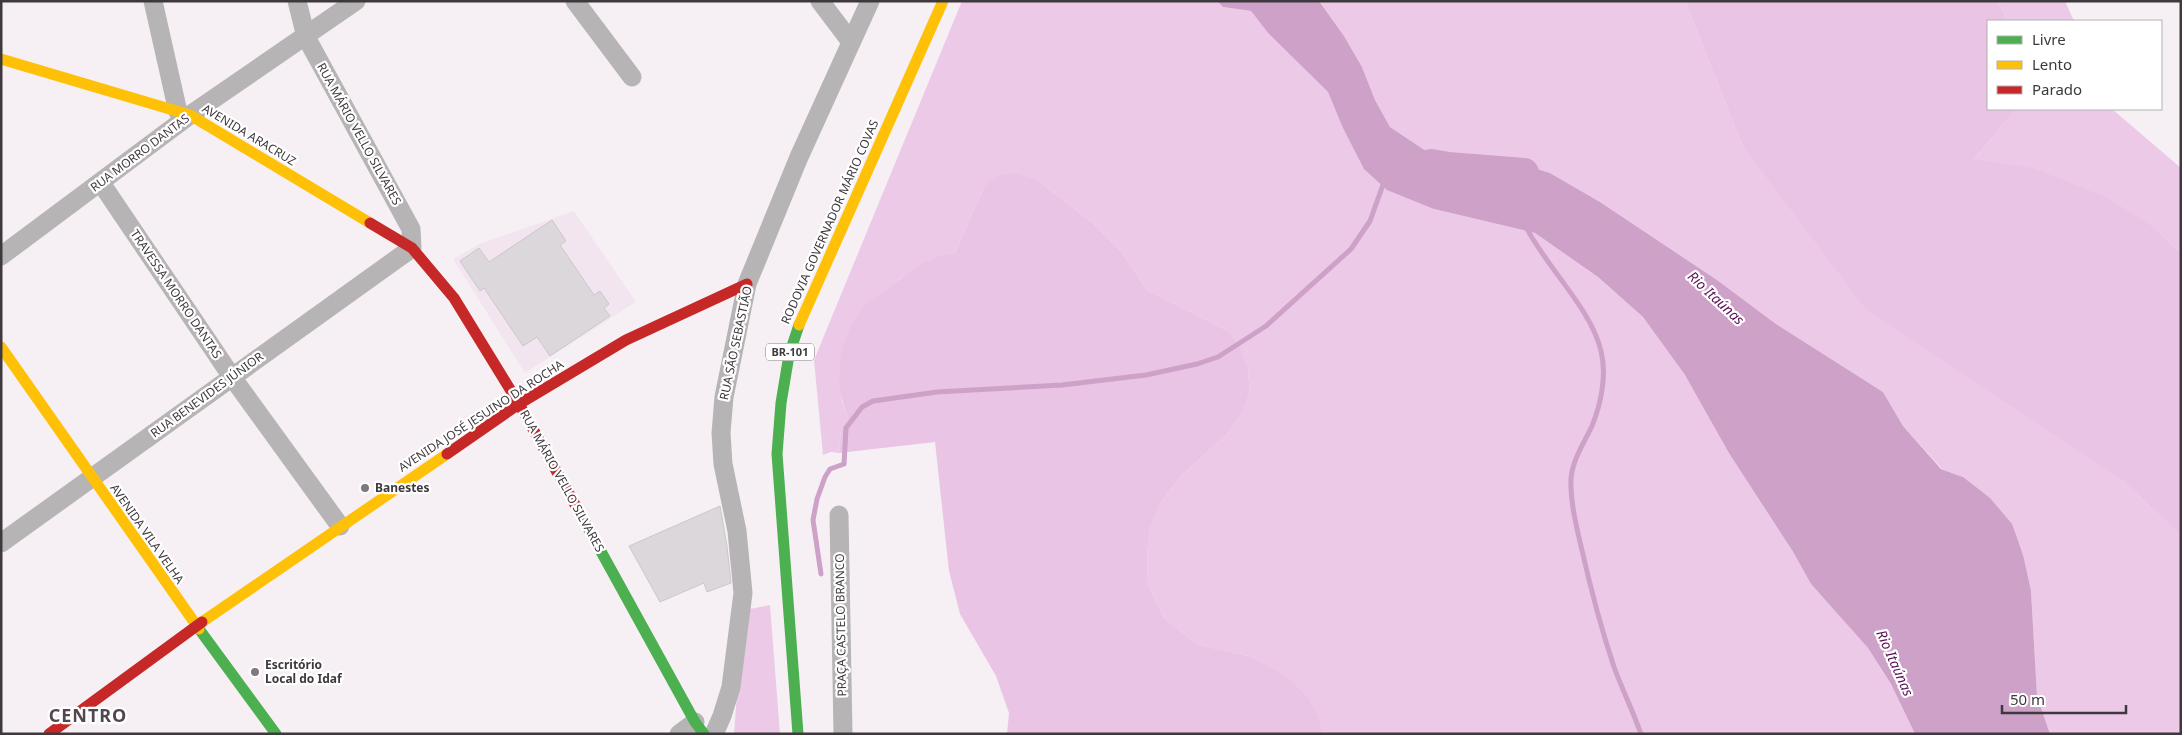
<svg xmlns="http://www.w3.org/2000/svg" width="2182" height="735" font-family="'Noto Sans',sans-serif">
	<style>
		.built { fill: #f2e5f0 }
		.green { fill: #edc9e8 }
		.forest { fill: #e9c4e4 }
		.water { fill: #cda1c8 }
		.lines { fill: none; stroke-linecap: round; stroke-linejoin: round }
		.stream { stroke: #cda1c8; stroke-width: 5 }
		.river { stroke: #cda1c8; stroke-width: 30 }
		.building { fill: #dbd7db; stroke: #ccc7cb }
		.street { stroke: #b6b4b5; stroke-width: 19 }
		.fast { stroke: #4caf50; stroke-width: 11 }
		.slow { stroke: #ffc107; stroke-width: 11 }
		.jam { stroke: #c62828; stroke-width: 11 }
		.poi-dot { fill: #7e797d; stroke: #fff; stroke-width: 2 }
		.labels { text-anchor: middle; stroke-width: 4.5; stroke-linejoin: round; paint-order: stroke }
		.shield { fill: #fff; stroke: #787477; stroke-width: 1 }
		.shield-label { font-size: 11px; font-weight: bold; fill: #3e393d }
		.street-label { font-size: 12px; fill: #3e393d; stroke: #fff }
		.poi-label { font-size: 12px; font-weight: bold; fill: #3e393d; stroke: #fff; text-anchor: start }
		.water-label { font-size: 14px; font-style: italic; fill: #5a1056; stroke: #fff }
		.district-label { font-size: 18px; font-weight: bold; letter-spacing: 1px; fill: #51474f; stroke: #fff }
	</style>
	<rect width="100%" height="100%" fill="#f6f0f5"/>
	<path class="built" d="M574,211L636,302L525,373L453,259L479,244Z"/>
	<g class="green">
		<path d="M962,1H1217L1223,7L1251,11L1268,33L1328,92L1342,126L1434,209L1535,233L1598,277L1643,317L1685,375L1792,550L1811,584L1868,648L1891,684L1915,734H1323L1320,722L1248,656L1196,644L1164,618L1148,585L1147,556L1150,526L1161,502L1180,477L1227,434L1242,414L1250,392L1248,370L1226,330L1147,290L1120,250L1093,223L1037,180L984,187L955,253L930,260L902,277L890,288L839,371L842,402L848,417L841,429L839,453L831,452L823,455L814,360Z"/>
		<path d="M1319,1H1685L1742,145L2122,480L2181,536V734H2050L2037,696L2031,591L1963,477L1942,469L1903,426L1883,392L1776,324L1717,280L1600,202L1550,173L1516,162L1478,171L1429,153L1390,127L1375,100L1362,67L1344,36Z"/>
		<path d="M1996,1H2065L2074,21H2006L2003,11Z"/>
		<path d="M2016,109H2112L2181,168V253L2152,226L1974,159Z"/>
		<path d="M770,605L780,734H734L737,693L750,609Z"/>
	</g>
	<g class="forest">
		<path d="M1685,1H1996L2003,11L2006,21H1988V109H2016L1974,159L2033,168L2106,197L2152,226L2181,253V536L2122,480L1865,308L1742,145Z"/>
		<path d="M1015,173L1037,180L1093,223L1120,250L1147,290L1226,330L1239,345L1248,370L1250,392L1242,414L1227,434L1180,477L1161,502L1150,527L1147,556L1148,585L1164,618L1196,644L1248,656L1285,676L1309,699L1320,722L1323,734H1007L1009,713L996,676L960,614L949,571L935,442L839,453L841,429L848,417C832,380 838,341 862,309C868,300 881,295 889,288C902,278 914,266 930,260C938,256 947,255 955,253L984,187L997,176Z"/>
	</g>
	<path class="water" d="M1217,1H1319L1344,36L1362,67L1375,100L1390,127L1429,153L1478,171L1515,162L1550,173L1600,202L1717,280L1776,324L1883,392L1903,426L1941,469L1963,477L1990,498L2012,524L2023,555L2031,591L2037,696L2050,734H1915L1891,684L1868,648L1811,584L1792,550L1729,453L1685,375L1643,317L1598,277L1535,233L1434,209L1387,190L1364,169L1342,126L1328,92L1268,33L1251,11L1223,7Z"/>
	<g class="lines">
		<g class="stream">
			<path d="M1525,225C1545,266 1591,308 1601,351C1607,375 1601,404 1592,426C1584,443 1573,459 1571,478C1570,500 1576,525 1581,546C1590,586 1601,628 1614,667C1622,689 1633,711 1641,734"/>
			<path d="M821,574L813,520L817,499L825,477L830,469L844,464L846,428L862,407L873,401L937,392L1062,385L1146,375L1197,364L1218,357L1266,326L1351,249L1370,221L1384,182"/>
		</g>
		<path class="river" d="M1431,164L1448,167L1524,173"/>
	</g>
	<g class="building">
		<path d="M552,220L566,241L560,245L594,295L600,291L609,304L604,308L610,316L550,356L537,337L523,346L484,288L480,291L460,261L479,248L489,262Z"/>
		<path d="M720,506L727,546L731,583L707,592L704,583L660,602L629,546Z"/>
	</g>
	<g class="lines">
		<g class="street">
			<path d="M153,1L178,112"/>
			<path d="M575,1L632,77"/>
			<path d="M820,1L851,42"/>
			<path d="M101,183L232,377L340,526"/>
			<path d="M1,256L190,115L356,1"/>
			<path d="M839,515L843,734"/>
			<path d="M1,543L412,248L411,229L306,37L297,1"/>
			<path d="M679,734L695,722"/>
			<path d="M714,734L722,716L731,687L743,593L737,531L723,464L721,433L724,397L747,284L799,157L870,1"/>
		</g>
		<g class="fast">
			<path d="M582,517L695,722L704,734"/>
			<path d="M199,629L276,734"/>
			<path d="M798,734L777,454L781,403L789,355L799,325"/>
		</g>
		<g class="slow">
			<path d="M1,59L190,115L370,223"/>
			<path d="M799,325L943,1"/>
			<path d="M1,347L199,629"/>
			<path d="M202,622L447,454"/>
		</g>
		<g class="jam">
			<path d="M370,223L412,248L454,298L519,404L582,517"/>
			<path d="M447,454L519,404L626,340L747,284"/>
			<path d="M49,734L202,622"/>
		</g>
	</g>
	<g class="poi-dot">
		<circle cx="365" cy="488" r="5"/>
		<circle cx="255" cy="672" r="5"/>
	</g>
	<g class="labels">
		<rect class="shield" x="766" y="343.5" width="48" height="17" rx="4"/>
		<g class="shield-label">
			<text x="790" y="356">BR-101</text>
		</g>
		<g class="street-label">
			<text transform="translate(359 134) rotate(61)" y="4">RUA MÁRIO VELLO SILVARES</text>
			<text transform="translate(249 135) rotate(31)" y="4">AVENIDA ARACRUZ</text>
			<text transform="translate(140 153) rotate(-37)" y="4">RUA MORRO DANTAS</text>
			<text transform="translate(830 222) rotate(-66)" y="4">RODOVIA GOVERNADOR MÁRIO COVAS</text>
			<text transform="translate(176 294) rotate(56)" y="4">TRAVESSA MORRO DANTAS</text>
			<text transform="translate(736 343) rotate(-78)" y="4">RUA SÃO SEBASTIÃO</text>
			<text transform="translate(207 395) rotate(-36)" y="4">RUA BENEVIDES JÚNIOR</text>
			<text transform="translate(481 416) rotate(-33)" y="4">AVENIDA JOSÉ JESUINO DA ROCHA</text>
			<text transform="translate(562 481) rotate(61)" y="4">RUA MÁRIO VELLO SILVARES</text>
			<text transform="translate(147 534) rotate(55)" y="4">AVENIDA VILA VELHA</text>
			<text transform="translate(841 625) rotate(-91)" y="4">PRAÇA CASTELO BRANCO</text>
		</g>
		<g class="poi-label">
			<text x="375" y="492">Banestes</text>
			<text x="265" y="669">Escritório<tspan x="265" dy="14">Local do Idaf</tspan></text>
		</g>
		<g class="water-label">
			<text transform="translate(1716 298) rotate(43)" y="5">Rio Itaúnas</text>
			<text transform="translate(1895 663) rotate(66)" y="5">Rio Itaúnas</text>
		</g>
		<g class="district-label">
			<text x="88" y="722">CENTRO</text>
		</g>
	</g>
	<rect width="2182" height="735" fill="none" stroke="#3e393d" stroke-width="5"/>
	<rect x="1987" y="20" width="175" height="90" fill="#ffffff" stroke="#b2b0b1"/>
	<rect x="1997" y="36" width="25" height="8" fill="#4caf50" stroke="#b2b0b1"/>
	<text x="2032" y="45" font-size="15" fill="#3e393d">Livre</text>
	<rect x="1997" y="61" width="25" height="8" fill="#ffc107" stroke="#b2b0b1"/>
	<text x="2032" y="70" font-size="15" fill="#3e393d">Lento</text>
	<rect x="1997" y="86" width="25" height="8" fill="#c62828" stroke="#b2b0b1"/>
	<text x="2032" y="95" font-size="15" fill="#3e393d">Parado</text>
	<path d="M2002 705v8h124v-8" fill="none" stroke="#3e393d" stroke-width="2.5"/>
	<text x="2010" y="705" font-size="15" fill="#3e393d" stroke="#ffffff" stroke-width="4" paint-order="stroke">50 m</text>
</svg>
